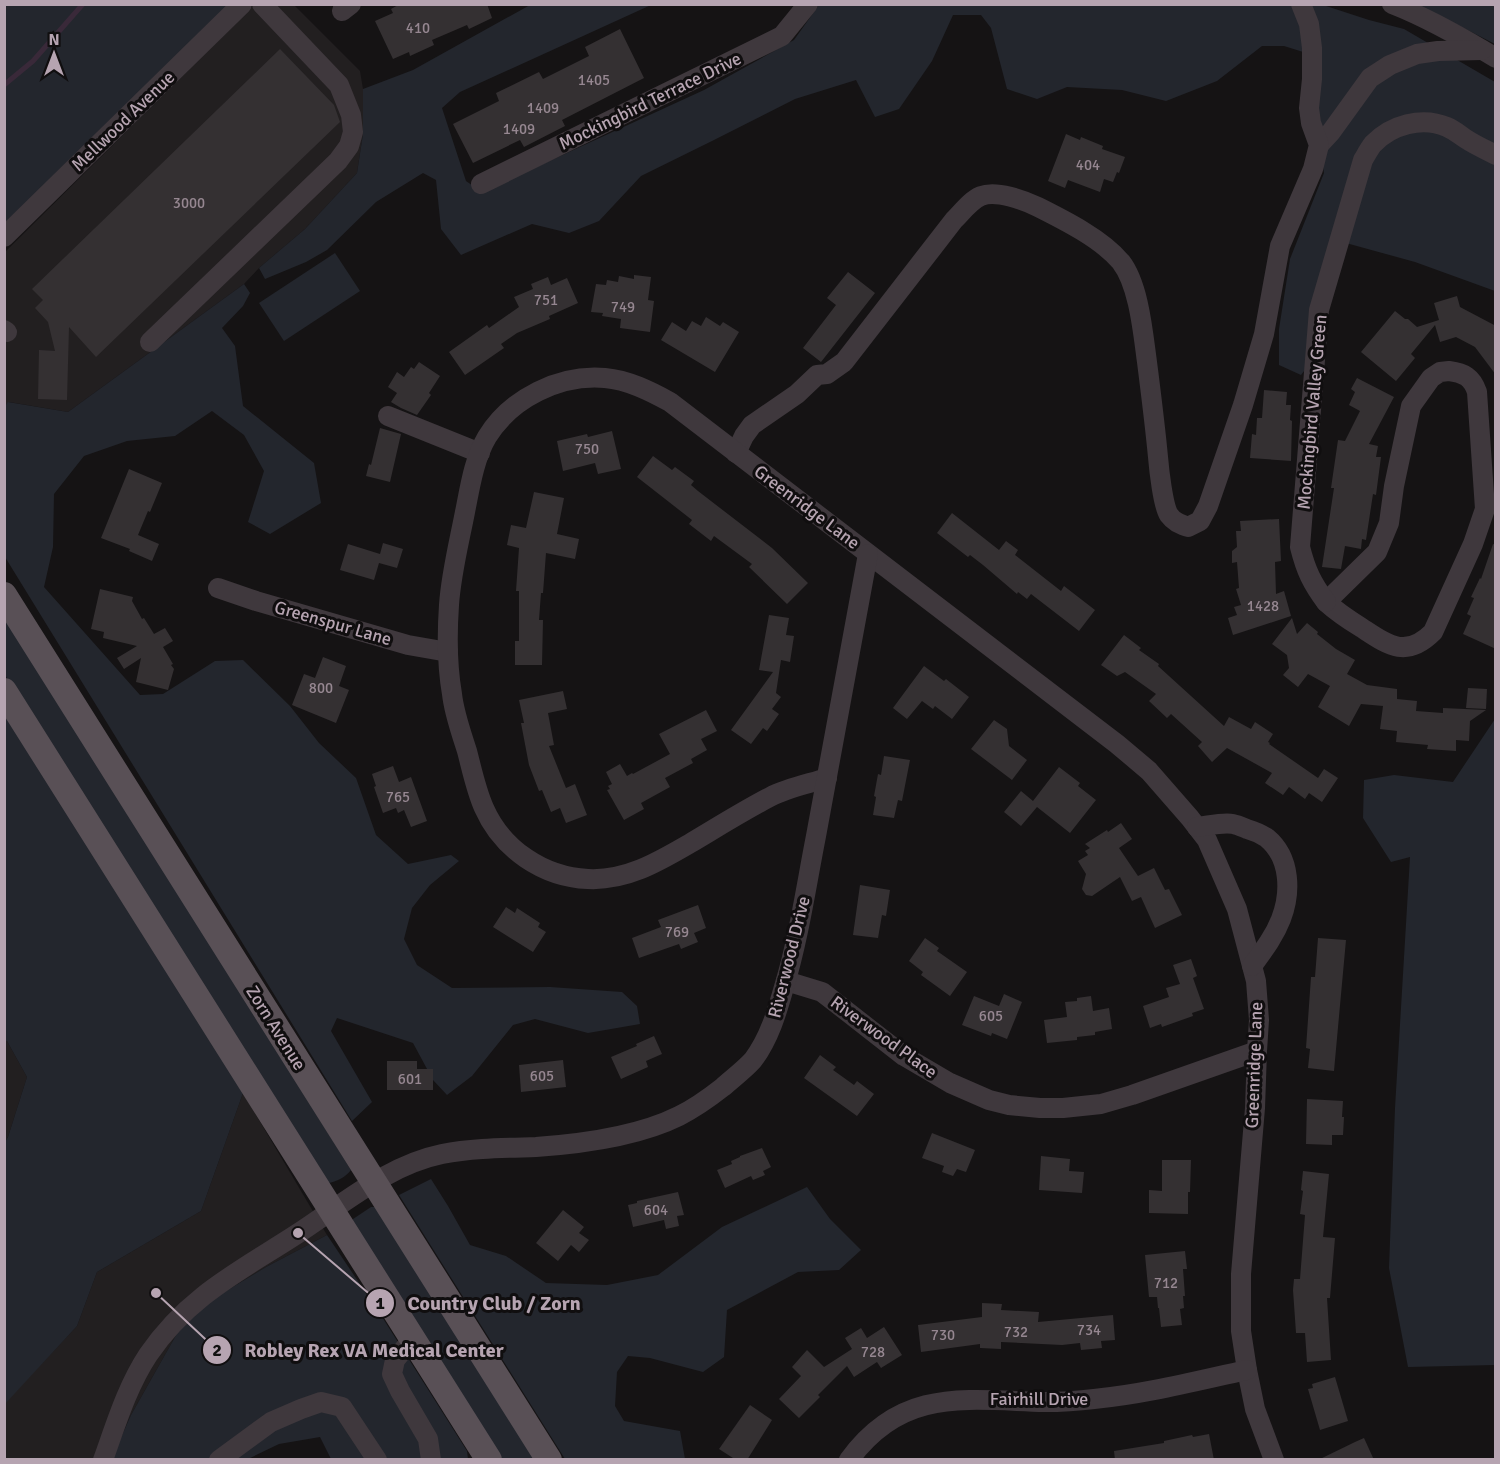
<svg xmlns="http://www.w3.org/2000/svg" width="1500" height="1464" font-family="Signika,sans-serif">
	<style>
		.built { fill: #221f20 }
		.green { fill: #23262d }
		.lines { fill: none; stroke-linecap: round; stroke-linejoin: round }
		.stream { stroke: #392939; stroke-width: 5 }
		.building { fill: #343032 }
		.minor { stroke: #3f383d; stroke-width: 20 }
		.major { stroke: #595056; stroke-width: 26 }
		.labels { text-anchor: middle; stroke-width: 6; stroke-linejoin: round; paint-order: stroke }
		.number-label { font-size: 15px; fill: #968791 }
		.street-label { font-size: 18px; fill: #b6a4b1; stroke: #100e0f }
		.leader { fill: none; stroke: #b6a4b1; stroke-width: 2 }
		.callout-dot { fill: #b6a4b1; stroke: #100e0f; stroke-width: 2 }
		.mark-label { font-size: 18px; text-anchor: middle; font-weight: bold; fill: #111 }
		.callout-label { font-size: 20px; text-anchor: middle; font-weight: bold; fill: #b6a4b1; stroke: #100e0f; stroke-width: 6; stroke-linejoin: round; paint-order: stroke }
	</style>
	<rect width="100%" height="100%" fill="#151314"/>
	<g class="built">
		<path d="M254,5H294L360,71L363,89V134L357,173L305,229L259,268L244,284L68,412L9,402L5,406V252Z"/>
		<path d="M5,1041H7L27,1077L8,1137L5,1142Z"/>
		<path d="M243,1093L327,1235L266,1267L188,1314L131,1415L111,1459H5L4,1404L77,1326L97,1272L201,1211Z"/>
	</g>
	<g class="green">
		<path d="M5,4L232,5L5,224Z"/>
		<path d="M530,5H651L460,92L442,108L466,181L482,192L704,90L794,40L819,5H1323L1369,20L1404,29L1495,82V291L1415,262L1335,240L1311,362L1301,375L1279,365V329L1290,259L1324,173L1313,107L1316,56L1284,46H1262L1217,81L1166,101L1122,90L1067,87L1037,99L1007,89L991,28L981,15H953L932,61L899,109L875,117L856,80L795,99L712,141L641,176L599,221L569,233L532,224L461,255L441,229L436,180L423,173L376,202L327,250L306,262L265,279L259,268L305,229L357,173L363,134V89L413,70Z"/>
		<path d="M1418,5H1495V44Z"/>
		<path d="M335,253L360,291L284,341L259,303Z"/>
		<path d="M244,284L250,293L243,306L222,328L235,346L243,406L314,463L321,503L270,534L248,522L264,471L244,435L212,411L175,436L127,441L84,456L54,494L53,547L44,587L140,695L163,694L215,661L243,660L290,706L319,743L356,778L376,835L408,864L451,855L459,861L430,885L412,908L404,939L417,965L452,988L550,987L622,992L637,1006L640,1024L588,1033L535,1019L513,1025L472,1076L447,1095L433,1080L413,1043L337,1018L331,1031L372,1102L352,1121L5,557V406L8,402L68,412Z"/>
		<path d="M4,610L351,1170C346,1177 336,1182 328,1183L237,1046L5,675Z"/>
		<path d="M4,713L243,1093L201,1211L97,1272L77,1326L5,1404V1142L8,1137L27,1077L7,1041H5Z"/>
		<path d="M1495,719V1365L1408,1367L1389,1268L1395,1108L1410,857L1391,862L1363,818L1364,780L1394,775L1453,782Z"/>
		<path d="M431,1179L448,1206L470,1245L506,1256L546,1283L607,1285L658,1275L722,1227L807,1187L830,1219L861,1250L839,1270L798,1272L727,1310L724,1357L703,1372L650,1358L628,1356L617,1372L615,1406L624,1421L680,1431L685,1459H565L399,1195Z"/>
		<path d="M371,1207H377L537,1459H496L352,1224L353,1219Z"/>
		<path d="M327,1235L384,1320L467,1451L468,1459H331L320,1437L279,1444L248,1459L111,1460L131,1415L188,1314L266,1267Z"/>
	</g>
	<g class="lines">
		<g class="stream">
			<path d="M1494,4L1496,5"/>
			<path d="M4,85L33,61L83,4"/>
		</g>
	</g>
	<g class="building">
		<path d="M400,4H487L492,18L469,29L467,25L432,40L434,45L410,56L409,52L393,59L375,21L393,13L391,9Z"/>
		<path d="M620,29L644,78L562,120L565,126L524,147L520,140L473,163L453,124L499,101L496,93L539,72L543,79L589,56L585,47Z"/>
		<path d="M280,49L334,105L340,122L96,357L69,327L67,400L38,399L39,350L55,351L48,322L35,308L43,300L32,289Z"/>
		<path d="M1066,134L1080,140L1081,137L1103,146L1102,149L1125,157L1119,173L1117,172L1113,182L1104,179L1100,192L1068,180L1065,188L1048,181Z"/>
		<path d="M848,272L875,293L821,362L803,348L836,305L827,298Z"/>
		<path d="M634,275L651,277L648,300L654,301L650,332L620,328L621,319L602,316L603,313L591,312L596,284L606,285L607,280L618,282L619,276L634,279Z"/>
		<path d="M548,277L551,285L567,278L578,303L549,316L550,319L517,333L501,344L504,348L465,375L449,352L487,325L489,328L519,307L514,297L533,289L531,284Z"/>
		<path d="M1457,296L1460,307L1496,326V375L1475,347L1456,337L1440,342L1435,325L1411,354L1415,358L1396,381L1361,352L1395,311L1405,319H1408L1417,327L1439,320L1434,303Z"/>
		<path d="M706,317L720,326L723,322L739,332L715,372L661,340L672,322L686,331L692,321L701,326Z"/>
		<path d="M419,362L440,376L429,393L431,395L417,415L401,408L391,402L397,393L388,387L397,372L404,377L411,367L414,369Z"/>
		<path d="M1357,378L1394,397L1369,444L1378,446L1376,457H1381L1376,495L1373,494L1366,540L1362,539L1361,549L1345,546L1341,569L1322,567L1334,488H1331L1338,440L1345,441L1360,411L1349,405L1355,392L1351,389Z"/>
		<path d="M1264,390L1287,392L1286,405H1291L1290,420L1292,421L1291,461L1250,458L1252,434L1256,435L1257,418H1262Z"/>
		<path d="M380,428L401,434L390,482L366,476L369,464L371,465Z"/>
		<path d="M612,431L621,469L598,474L595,463L563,471L557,441L587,434L588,437Z"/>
		<path d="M653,456L672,470L675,467L694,481L691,485L698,491L772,548L808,583L787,604L749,567L752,564L714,536L711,541L689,524L692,520L637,477Z"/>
		<path d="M129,469L162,483L150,512L148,511L138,535L159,544L152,561L129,551L130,549L101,538Z"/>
		<path d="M534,492L564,498L557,534L579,539L575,559L546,553L543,593H541L539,620H543L542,665H515V641H519V591H516L519,548L507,545L511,525L526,528Z"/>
		<path d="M952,513L999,550L1006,541L1018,550L1015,555L1061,591L1064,586L1095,610L1079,631L1031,594L1027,599L1018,592L1017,594L983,565L970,555L968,557L937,533Z"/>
		<path d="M1279,519L1281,561L1275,562L1276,594L1284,591L1291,616L1233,635L1228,618L1237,615L1234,607L1241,605L1236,589L1239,588L1237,562L1232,563V551L1237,547L1236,531H1241L1240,521Z"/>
		<path d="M383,543L403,549L397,568L379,563L374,580L340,570L348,544L380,554Z"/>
		<path d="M1493,544L1496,545V649L1463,634L1471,616L1467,614L1474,598L1471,597L1480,578L1481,579Z"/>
		<path d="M100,589L133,597L132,601L142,619L144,618L154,634L165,628L173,641L163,647L173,664L171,665L174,669L168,690L136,682L141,658L124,669L117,658L137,646L103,638L104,632L91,629Z"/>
		<path d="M769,615L789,618L786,635L794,636L790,662L781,660L776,693L781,697L772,709L779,714L767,731L763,728L751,744L731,730L773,672L759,670Z"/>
		<path d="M1292,618L1297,634L1307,623L1318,632L1317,634L1336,649L1355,660L1347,674L1367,685L1397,689V699L1417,701L1416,711L1443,713V708L1486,710L1470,721L1469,741L1456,740V751L1427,749L1428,745L1396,742L1397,731L1380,729L1383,706L1361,704L1349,726L1318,707L1330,686L1308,674L1298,687L1283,675L1289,668L1287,655L1272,644Z"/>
		<path d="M1124,635L1141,648L1139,650L1159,664L1158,666L1224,726L1229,717L1251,729L1255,722L1273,734L1268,742L1270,743L1269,744L1318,778L1324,769L1338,778L1322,802L1309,793L1305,799L1289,787L1283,795L1265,783L1272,773L1227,748L1212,762L1198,746L1202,742L1171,714L1167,718L1149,701L1156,694L1125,672L1117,676L1101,665Z"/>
		<path d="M323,657L346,666L339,686L349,690L336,723L292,705L304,674L315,678Z"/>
		<path d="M924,666L944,681L946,679L969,697L952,719L935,706L933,709L922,701L907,719L893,708Z"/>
		<path d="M1468,688L1487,689L1486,709L1466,708Z"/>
		<path d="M563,691L567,709L548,713L554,745L549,746L566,788L575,784L587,815L566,823L560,808L551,812L542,790L539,791L529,765L521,723H524L519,700Z"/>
		<path d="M706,710L717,731L701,739L707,750L691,759L693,763L665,778L670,787L641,803L644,809L624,820L607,790L610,789L608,786L612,784L606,772L620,764L627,776L632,773L633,774L670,754L659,734Z"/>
		<path d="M994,720L1007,729L1009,746L1027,760L1012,780L971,749Z"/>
		<path d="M884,756L910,760L902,801L898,800L894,818L873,815L876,797L874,796L878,774L881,775Z"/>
		<path d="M393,766L399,782L411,777L427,821L411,827L404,810L398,813L396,808L383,813L374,787L376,786L372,774Z"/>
		<path d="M1059,767L1080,783L1078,786L1096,800L1070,833L1037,807L1021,826L1004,812L1021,791L1033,801Z"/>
		<path d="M1121,823L1132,839L1119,848L1138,876L1154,868L1165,890L1169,889L1182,915L1155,928L1141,897L1132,901L1120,877L1092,896L1086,895L1082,889L1086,874L1078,861L1088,855L1085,851L1090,848L1085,844L1107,830L1108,832Z"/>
		<path d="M860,885L890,890L886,916L882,915L878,938L853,935Z"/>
		<path d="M698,905L706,928L694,933L698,942L681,949L679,944L639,958L632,938L661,927L658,920Z"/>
		<path d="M506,907L515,913L517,908L540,923L538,927L546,932L533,952L493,927Z"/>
		<path d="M925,938L939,948L937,951L967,972L950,996L921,975L923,972L909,961Z"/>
		<path d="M1318,938L1346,940L1334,1071L1308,1068L1310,1049L1306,1048L1311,977H1315Z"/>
		<path d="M1191,959L1197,976L1193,978L1204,1009L1192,1013L1193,1016L1162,1027L1161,1024L1150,1028L1143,1006L1169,997L1166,988L1180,984L1173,965Z"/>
		<path d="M1004,994L1022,1002L1007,1039L992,1033L991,1036L962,1025L974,996L999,1006Z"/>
		<path d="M1091,996L1093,1011L1109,1008L1112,1029L1095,1032V1035L1077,1037V1040L1047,1043L1044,1020L1067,1017L1065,1002L1077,1001V998Z"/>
		<path d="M654,1036L662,1054L646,1061L648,1067L621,1079L611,1057L637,1046L636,1044Z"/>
		<path d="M820,1055L836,1067L833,1070L854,1085L857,1081L874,1094L857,1116L804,1078Z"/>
		<path d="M563,1060L566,1087L521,1092L519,1065Z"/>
		<path d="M387,1061H417V1069H433V1090H387Z"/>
		<path d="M1307,1099L1343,1101L1342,1117H1344L1343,1135H1332V1145L1306,1144Z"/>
		<path d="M932,1133L975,1150L966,1172L957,1169L953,1176L942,1172L944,1166L922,1158Z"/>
		<path d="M762,1148L771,1167L763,1171L765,1175L753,1180L751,1176L725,1188L717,1170L732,1164L731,1161L740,1157V1156Z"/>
		<path d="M1041,1156L1070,1159L1069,1171L1084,1172L1082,1193L1039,1190Z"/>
		<path d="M1162,1160H1191L1190,1192H1188V1214L1149,1213V1190L1162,1191Z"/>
		<path d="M1303,1171L1329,1174L1323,1237L1335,1238L1330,1298H1327L1331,1360L1307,1362L1305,1333H1296L1293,1290L1294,1279H1300L1305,1215L1300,1214L1303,1191L1301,1190Z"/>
		<path d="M678,1192L684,1215L677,1216L679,1226L666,1229L664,1220L633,1227L628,1205L637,1203V1201Z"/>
		<path d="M563,1210L584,1227L579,1233L589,1240L579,1252L571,1245L558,1261L536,1243Z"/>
		<path d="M1185,1251L1187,1269H1183L1185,1296H1183L1184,1308L1180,1309L1182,1325L1161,1327L1159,1308H1158L1157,1297H1149L1145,1255Z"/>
		<path d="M982,1303L1002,1304L1001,1310L1039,1312L1038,1322L1113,1315L1115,1340L1101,1341L1102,1348L1081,1350L1080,1343L1062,1345L1001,1342V1349L980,1348V1344L921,1352L918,1325L982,1317Z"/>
		<path d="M884,1327L902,1355L881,1368L877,1362L854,1377L847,1366L818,1395L820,1397L799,1418L779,1399L801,1376L792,1367L807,1350L824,1367L852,1349L845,1338L861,1328L867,1338Z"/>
		<path d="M1335,1377L1348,1421L1320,1430L1308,1389L1313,1388L1312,1384Z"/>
		<path d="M750,1405L772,1420L747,1460H736L719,1449Z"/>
		<path d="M1209,1434L1214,1460H1115L1114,1451L1164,1443V1441L1192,1435L1193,1437Z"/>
		<path d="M1364,1438L1374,1460H1318L1355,1442Z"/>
	</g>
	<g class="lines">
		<g class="minor">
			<path d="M1392,4C1428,18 1463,38 1496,58"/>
			<path d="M342,11L351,4"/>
			<path d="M1319,145L1331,132L1370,78L1390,65L1417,54L1438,51L1482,50"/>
			<path d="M481,184L782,36L808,4"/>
			<path d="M4,237L242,4"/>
			<path d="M4,330L7,332"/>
			<path d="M150,342L338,161L349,146L353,132L351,115L339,85L262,4"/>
			<path d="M1449,371C1464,373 1472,377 1477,392L1485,509L1473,544L1433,632C1406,659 1388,645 1362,628C1349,620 1337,612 1326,602L1377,552L1389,523L1394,486L1411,406L1431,378L1440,372Z"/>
			<path d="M388,416L480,453"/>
			<path d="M736,453L744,436L752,425L797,394L817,375L827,374L844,362L954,220C962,212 971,200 981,196C996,190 1024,200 1038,207C1064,220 1102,239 1121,262C1139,285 1143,333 1147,362C1151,394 1155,425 1158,457C1159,469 1163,506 1169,515C1174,522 1180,524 1188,527L1200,521L1208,506L1243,405L1264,334L1280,246L1313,169L1319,145L1311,123L1309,108L1312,79V48L1309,24L1301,4"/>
			<path d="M218,588L256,601L408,645L448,652"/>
			<path d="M1326,602C1312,583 1306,571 1300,547L1319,310L1363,160C1366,155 1369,149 1373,144C1391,125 1422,116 1447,127C1454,130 1460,135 1466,139C1475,145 1486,150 1496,155"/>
			<path d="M827,778C808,784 787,788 770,797C743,811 716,828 689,844C658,862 626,881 588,879C543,877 502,849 484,808C476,790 472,770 467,751C461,732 454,713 452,694C447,665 447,634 449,605C451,574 459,543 465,512C470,487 474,459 487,437C511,398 560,374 605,378C628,380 650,391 670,402L1117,744L1149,771L1190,818L1207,840L1237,909L1256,981L1259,1020L1257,1051L1255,1108L1241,1274V1331L1247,1370L1255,1409L1274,1460"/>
			<path d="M1197,827C1208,826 1222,822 1233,824C1238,825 1242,827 1247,829C1254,831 1261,834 1267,838C1291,858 1291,893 1281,919C1274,937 1263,951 1252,966"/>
			<path d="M786,981L822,992L904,1056L950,1083L989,1100L1009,1105L1040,1108H1063L1101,1104L1132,1095L1257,1051"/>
			<path d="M413,1338L395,1360L392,1374L400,1391L428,1439L431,1460"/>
			<path d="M103,1460C116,1424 127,1387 148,1355C188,1296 240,1271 297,1234C343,1204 388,1165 442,1154C473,1148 504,1148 536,1147C579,1144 639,1136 679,1116C695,1108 709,1098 723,1087C733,1078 744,1070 753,1060C769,1039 777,1012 784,987C799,937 806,887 816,836C833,742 851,648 868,554"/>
			<path d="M219,1460L271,1422L301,1409L321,1402L342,1407L377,1460"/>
			<path d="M849,1460C902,1387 966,1400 1044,1402C1060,1402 1078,1401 1094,1399C1146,1394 1196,1381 1247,1370"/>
		</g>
		<g class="major">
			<path d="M4,595L549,1460"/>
			<path d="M4,691L489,1460"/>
		</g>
	</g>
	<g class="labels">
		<g class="number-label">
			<text x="418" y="33">410</text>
			<text x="594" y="85">1405</text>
			<text x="543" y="113">1409</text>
			<text x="519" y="134">1409</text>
			<text x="1088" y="170">404</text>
			<text x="189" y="208">3000</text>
			<text x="546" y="305">751</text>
			<text x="623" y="312">749</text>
			<text x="587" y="454">750</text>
			<text x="1263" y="611">1428</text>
			<text x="321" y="693">800</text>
			<text x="398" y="802">765</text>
			<text x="677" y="937">769</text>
			<text x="991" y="1021">605</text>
			<text x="542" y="1081">605</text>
			<text x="410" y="1084">601</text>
			<text x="656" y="1215">604</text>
			<text x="1166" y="1288">712</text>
			<text x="1089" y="1335">734</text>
			<text x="1016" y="1337">732</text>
			<text x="943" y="1340">730</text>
			<text x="873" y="1357">728</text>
		</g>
		<g class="street-label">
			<text transform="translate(650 101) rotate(-26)" y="6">Mockingbird Terrace Drive</text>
			<text transform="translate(123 121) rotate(-44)" y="6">Mellwood Avenue</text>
			<text transform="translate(1312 412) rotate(-85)" y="6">Mockingbird Valley Green</text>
			<text transform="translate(807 507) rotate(37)" y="6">Greenridge Lane</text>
			<text transform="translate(333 623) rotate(16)" y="6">Greenspur Lane</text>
			<text transform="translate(789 957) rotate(-76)" y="6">Riverwood Drive</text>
			<text transform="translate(276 1028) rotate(58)" y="6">Zorn Avenue</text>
			<text transform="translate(884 1037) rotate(36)" y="6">Riverwood Place</text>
			<text transform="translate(1254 1065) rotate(-88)" y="6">Greenridge Lane</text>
			<text x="1039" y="1405">Fairhill Drive</text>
		</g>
	</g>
	<path class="leader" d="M298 1233L380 1303M156 1293L217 1350"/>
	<g class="callout-dot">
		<circle cx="298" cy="1233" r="6"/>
		<circle cx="156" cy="1293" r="6"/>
		<circle cx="380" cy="1303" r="15"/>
		<circle cx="217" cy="1350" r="15"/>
	</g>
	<g class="mark-label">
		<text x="380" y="1309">1</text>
		<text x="217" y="1356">2</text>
	</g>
	<g class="callout-label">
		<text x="494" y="1310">Country Club / Zorn</text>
		<text x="374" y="1357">Robley Rex VA Medical Center</text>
	</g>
	<rect width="1500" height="1464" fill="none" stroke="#b6a4b1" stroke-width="12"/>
	<g transform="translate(54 54)" stroke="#100e0f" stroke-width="4.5" paint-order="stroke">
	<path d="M0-4.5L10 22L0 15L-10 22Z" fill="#b6a4b1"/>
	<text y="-9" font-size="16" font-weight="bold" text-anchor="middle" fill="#b6a4b1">N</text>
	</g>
</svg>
